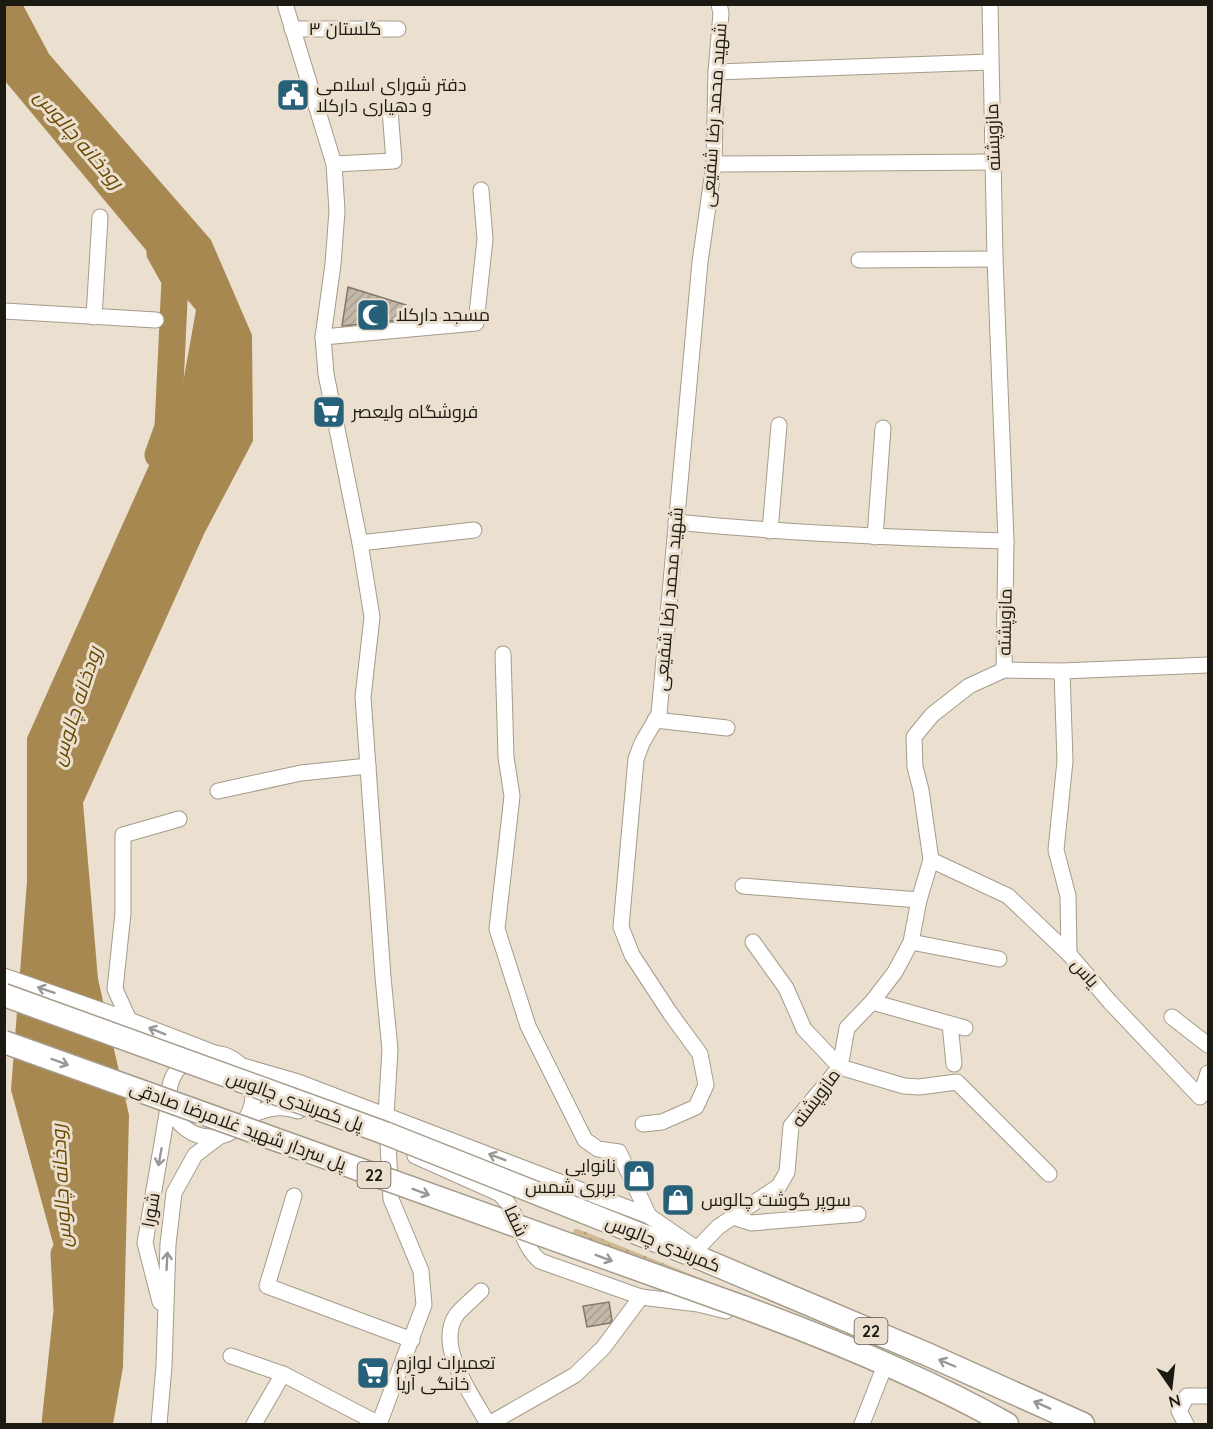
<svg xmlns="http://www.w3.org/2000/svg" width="1213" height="1429" font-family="Quicksand,Cairo,sans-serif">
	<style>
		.grass { fill: url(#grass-dots) }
		.water { fill: #a78850 }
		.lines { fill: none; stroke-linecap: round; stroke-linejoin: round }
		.river { stroke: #a78850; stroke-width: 27 }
		.building { fill: url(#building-hatch); stroke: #817869; stroke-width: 1.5 }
		.minor-casing { stroke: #a59b8b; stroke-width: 17 }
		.highway-casing { stroke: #a59b8b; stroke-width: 25 }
		.minor { stroke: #fff; stroke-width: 15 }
		.highway { stroke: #fff; stroke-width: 22 }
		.highway-bridge-casing { stroke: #a59b8b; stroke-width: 25; stroke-linecap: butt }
		.highway-bridge { stroke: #fff; stroke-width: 22 }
		.oneway { stroke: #999895 }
		.labels { text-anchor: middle; stroke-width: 6; stroke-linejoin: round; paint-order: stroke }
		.shield { fill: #ebe0cf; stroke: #5b554b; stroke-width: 1.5 }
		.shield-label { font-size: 16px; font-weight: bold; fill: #1d1a13 }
		.street-label { font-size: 18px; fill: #1d1a13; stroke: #ebe0cf }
		.poi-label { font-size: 18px; fill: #1d1a13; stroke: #ebe0cf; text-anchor: start }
		.water-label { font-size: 20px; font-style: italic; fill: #694900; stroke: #ebe0cf }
	</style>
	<defs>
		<pattern id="grass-dots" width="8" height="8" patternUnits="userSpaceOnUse" patternTransform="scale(1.5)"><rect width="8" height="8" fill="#d0b992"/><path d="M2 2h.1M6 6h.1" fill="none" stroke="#b29e7d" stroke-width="1.8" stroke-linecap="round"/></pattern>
		<pattern id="building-hatch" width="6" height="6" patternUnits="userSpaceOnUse" patternTransform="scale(1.5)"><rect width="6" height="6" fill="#c3b9a9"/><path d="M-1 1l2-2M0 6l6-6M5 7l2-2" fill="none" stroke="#a79e91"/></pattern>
	</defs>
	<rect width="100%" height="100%" fill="#ebe0cf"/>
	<path class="grass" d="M574,1229H578L767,1305L573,1235Z"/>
	<path class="water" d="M5,5H23L49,54L211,240L252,335L253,441L204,534L83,803L98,979L129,1115L123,1367L113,1424H64L75,1323L11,1090L27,881V738L181,394L196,310L5,81Z"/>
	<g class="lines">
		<g class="river">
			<path d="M158,455L168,427L175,280L160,253"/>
			<path d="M55,1424L67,1311L64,1254"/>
		</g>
	</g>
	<g class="building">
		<path d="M348,287L406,305L401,320L342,326Z"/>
		<path d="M609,1302L612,1320L610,1323L587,1327L583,1306Z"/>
	</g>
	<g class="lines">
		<g class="minor-casing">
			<g id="minor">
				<path d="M285,4L334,164L337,211L333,264L323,337L326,374L360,543L372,617L363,697L383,977L390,1050L386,1115"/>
				<path d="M292,29H398"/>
				<path d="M716,72L990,62"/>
				<path d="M334,164L394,161L390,110"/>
				<path d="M714,164L994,162"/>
				<path d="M859,260L995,259"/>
				<path d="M4,311L156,320"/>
				<path d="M94,317L100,217"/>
				<path d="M323,337L476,323L485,239L481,190"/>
				<path d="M676,522C786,533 896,538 1006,541"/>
				<path d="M770,531L779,425"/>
				<path d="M875,537L883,428"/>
				<path d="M360,543L474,530"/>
				<path d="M503,654L506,757L512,796L497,929L528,1026L585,1140L598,1149L619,1152L649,1216"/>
				<path d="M1004,670L1062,671L1208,665"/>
				<path d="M1062,671L1065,761L1056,850L1068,896L1069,954"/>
				<path d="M655,720L727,728"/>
				<path d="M218,791L301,773L368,766"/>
				<path d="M931,860L1008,896L1069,954L1110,1002L1200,1097L1208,1073"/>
				<path d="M743,886L919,900"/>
				<path d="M753,942L786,988L804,1029L840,1067L904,1086L919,1087L957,1082L1049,1174"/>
				<path d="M911,942L999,959"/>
				<path d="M4,976L129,1020L212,1052"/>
				<path d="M872,1002L965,1028"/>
				<path d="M1172,1017L1208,1045"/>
				<path d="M129,1020L115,989L123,913V835L179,819"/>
				<path d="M950,1024L954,1064"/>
				<circle cx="211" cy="1095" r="42"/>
				<path d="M243,1066L298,1082L649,1216L697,1249L699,1252"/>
				<path d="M248,1116C266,1109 279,1104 298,1111"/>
				<path d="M643,1124L662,1122L696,1107L706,1085L700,1054L670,1013L632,955L621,927L636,759L642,743L659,714L700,262L714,164L716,72L721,13L719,4"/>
				<path d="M415,1156L500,1194C520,1213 519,1243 540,1261L641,1297L698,1304L726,1311"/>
				<path d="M294,1196L267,1286L412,1340"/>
				<path d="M733,1217L751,1223L858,1214"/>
				<path d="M697,1249L718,1227L779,1186L787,1172L791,1126L840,1067L847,1028L872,1002L895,972L911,942L919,900L931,860L921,790L915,767L914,737L932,715L969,686L1004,670L1006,541L995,259L990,4"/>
				<path d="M481,1291C473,1299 464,1306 457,1314C434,1346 473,1396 488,1424"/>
				<path d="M160,1302L145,1243L169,1102"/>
				<path d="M231,1356L283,1374L379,1424"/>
				<path d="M159,1424L164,1366L168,1244L174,1193L195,1155L220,1136"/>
				<path d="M254,1424L283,1374"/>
				<path d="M379,1424L424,1305L421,1271L391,1199L388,1144"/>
				<path d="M489,1424L575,1375L603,1348L641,1297"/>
				<path d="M862,1424L885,1365"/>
				<path d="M1186,1424L1179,1411L1187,1396H1208"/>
			</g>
		</g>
		<g class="highway-casing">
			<g id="highway">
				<path d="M584,1212L702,1259L929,1355L1083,1424"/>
				<path d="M743,1307C833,1340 924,1377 1007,1424"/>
			</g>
		</g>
		<use href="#minor" class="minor"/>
		<use href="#highway" class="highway"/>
		<g class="highway-bridge-casing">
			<g id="highway-bridge">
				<path d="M4,995L385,1133L584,1212"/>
				<path d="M4,1042L743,1307"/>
			</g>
		</g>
		<use href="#highway-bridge" class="highway-bridge"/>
	</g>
	<defs><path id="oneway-shaft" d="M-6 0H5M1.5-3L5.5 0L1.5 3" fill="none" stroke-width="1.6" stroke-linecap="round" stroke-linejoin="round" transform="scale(1.5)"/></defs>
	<g class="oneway">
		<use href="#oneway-shaft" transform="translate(46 990) rotate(-161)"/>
		<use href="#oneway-shaft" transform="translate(157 1031) rotate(-158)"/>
		<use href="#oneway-shaft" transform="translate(60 1062) rotate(20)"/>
		<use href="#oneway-shaft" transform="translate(160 1157) rotate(100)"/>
		<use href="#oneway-shaft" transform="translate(497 1157) rotate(-159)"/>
		<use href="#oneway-shaft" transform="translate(421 1192) rotate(20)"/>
		<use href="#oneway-shaft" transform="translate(604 1258) rotate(20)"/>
		<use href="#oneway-shaft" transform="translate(167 1261) rotate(-87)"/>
		<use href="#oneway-shaft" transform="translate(947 1363) rotate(-157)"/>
		<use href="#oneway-shaft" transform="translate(1042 1405) rotate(-156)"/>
	</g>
	<defs>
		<g id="civic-square" transform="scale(1.725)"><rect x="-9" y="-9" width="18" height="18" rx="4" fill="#276079" stroke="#ebe0cf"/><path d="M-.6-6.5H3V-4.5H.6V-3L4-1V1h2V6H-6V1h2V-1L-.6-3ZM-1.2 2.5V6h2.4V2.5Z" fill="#fff"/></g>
		<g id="mosque-square" transform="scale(1.725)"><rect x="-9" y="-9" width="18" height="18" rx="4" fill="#276079" stroke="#ebe0cf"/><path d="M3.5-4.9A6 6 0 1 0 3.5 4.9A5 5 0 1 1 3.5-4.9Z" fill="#fff"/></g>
		<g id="supermarket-square" transform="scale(1.725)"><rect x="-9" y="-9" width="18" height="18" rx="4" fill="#276079" stroke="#ebe0cf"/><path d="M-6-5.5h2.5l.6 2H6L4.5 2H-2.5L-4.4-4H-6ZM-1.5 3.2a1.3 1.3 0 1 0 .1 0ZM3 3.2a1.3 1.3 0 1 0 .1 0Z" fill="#fff"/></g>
		<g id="shop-square" transform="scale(1.725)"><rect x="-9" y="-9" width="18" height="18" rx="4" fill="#276079" stroke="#ebe0cf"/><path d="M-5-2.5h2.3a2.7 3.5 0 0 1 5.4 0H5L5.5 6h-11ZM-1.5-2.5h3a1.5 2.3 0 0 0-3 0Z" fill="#fff"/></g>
	</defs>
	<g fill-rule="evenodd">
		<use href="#civic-square" x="293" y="95"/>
		<use href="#mosque-square" x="373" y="315"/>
		<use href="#supermarket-square" x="329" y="412"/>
		<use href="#shop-square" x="639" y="1176"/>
		<use href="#shop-square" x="678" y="1200"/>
		<use href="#supermarket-square" x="373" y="1373"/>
	</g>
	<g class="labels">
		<g class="shield">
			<rect x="357.5" y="1162" width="33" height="26" rx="4.5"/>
			<rect x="854.5" y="1318" width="33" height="26" rx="4.5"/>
		</g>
		<g class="shield-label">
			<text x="374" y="1181">22</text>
			<text x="871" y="1337">22</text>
		</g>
		<g class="street-label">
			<text x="345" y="35">گلستان ۳</text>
			<text transform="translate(714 115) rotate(-86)" y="6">شهید محمد رضا شفیعی</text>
			<text transform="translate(993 137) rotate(-92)" y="6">مازوپشته</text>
			<text transform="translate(669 599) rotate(-85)" y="6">شهید محمد رضا شفیعی</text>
			<text transform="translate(1005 622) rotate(-89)" y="6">مازوپشته</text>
			<text transform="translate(1085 973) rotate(49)" y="6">یاس</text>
			<text transform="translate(816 1098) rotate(-53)" y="6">مازوپشته</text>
			<text transform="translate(295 1101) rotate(20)" y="6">پل کمربندی چالوس</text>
			<text transform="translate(238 1126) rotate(20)" y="6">پل سردار شهید غلامرضا صادقی</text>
			<text transform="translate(151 1210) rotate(-80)" y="6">شورا</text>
			<text transform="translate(516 1221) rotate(65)" y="6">شفا</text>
			<text transform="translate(663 1244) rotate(22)" y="6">کمربندی چالوس</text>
		</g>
		<g class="poi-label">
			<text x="316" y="91">دفتر شورای اسلامی<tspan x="316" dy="21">و دهیاری دارکلا</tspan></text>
			<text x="396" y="321">مسجد دارکلا</text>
			<text x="352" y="418">فروشگاه ولیعصر</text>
			<text x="616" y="1172" text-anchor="end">نانوایی<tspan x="616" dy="21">بربری شمس</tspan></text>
			<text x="701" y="1206">سوپر گوشت چالوس</text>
			<text x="396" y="1369">تعمیرات لوازم<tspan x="396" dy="21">خانگی آریا</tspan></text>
		</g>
		<g class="water-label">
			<text transform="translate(79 139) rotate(49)" y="7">رودخانه چالوس</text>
			<text transform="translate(76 706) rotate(-72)" y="7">رودخانه چالوس</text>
			<text transform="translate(61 1186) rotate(-93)" y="7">رودخانه چالوس</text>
		</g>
	</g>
	<rect width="1213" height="1429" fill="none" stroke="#1d1a13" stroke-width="12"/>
	<g transform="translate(1171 1387) rotate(166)" stroke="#ebe0cf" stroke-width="4.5" paint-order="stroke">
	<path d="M0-4.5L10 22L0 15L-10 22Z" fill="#1d1a13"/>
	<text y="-9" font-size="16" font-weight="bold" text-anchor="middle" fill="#1d1a13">N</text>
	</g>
</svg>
